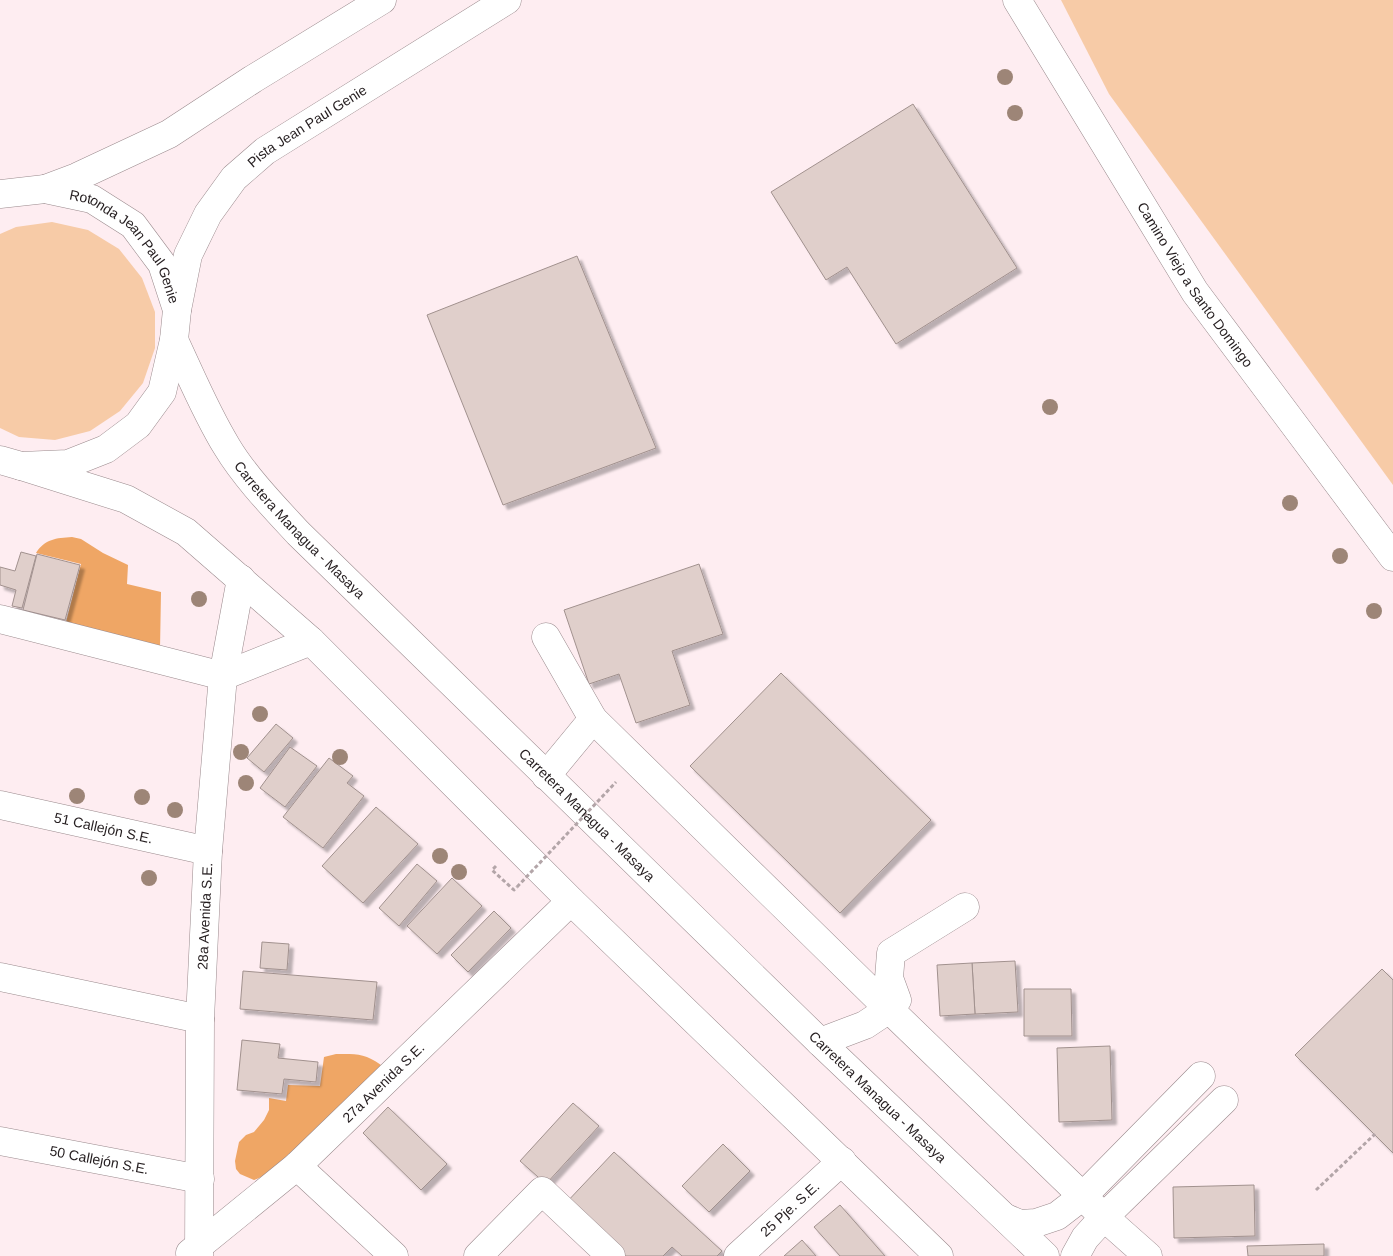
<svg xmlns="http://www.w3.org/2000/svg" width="1393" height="1256" font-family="Arial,sans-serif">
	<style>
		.green { fill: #f7cba7 }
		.forest { fill: #efa665 }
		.building { fill: #e0cfcb; stroke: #a1918e; filter: url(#shadow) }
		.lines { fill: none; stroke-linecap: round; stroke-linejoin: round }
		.minor-casing { stroke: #9a8a8d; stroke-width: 29 }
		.major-casing { stroke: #9a8a8d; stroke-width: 29 }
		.highway-casing { stroke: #9a8a8d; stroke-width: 29 }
		.path { stroke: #b3a5a8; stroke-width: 3; stroke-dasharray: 4 2.5; stroke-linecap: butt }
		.minor { stroke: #fff; stroke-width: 28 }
		.major { stroke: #fff; stroke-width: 28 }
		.highway { stroke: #fff; stroke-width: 28 }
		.path-bridge { stroke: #b3a5a8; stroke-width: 3; stroke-dasharray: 4 2.5; stroke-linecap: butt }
		.tree { fill: #9d8577 }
		.labels { text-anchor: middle; stroke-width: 4; stroke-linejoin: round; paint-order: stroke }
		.street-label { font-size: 14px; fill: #241d1f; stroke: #fff }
	</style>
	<defs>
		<filter id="shadow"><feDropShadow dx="4.5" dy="4.5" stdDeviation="1" flood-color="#0004"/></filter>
	</defs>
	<rect width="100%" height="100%" fill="#feedf1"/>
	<g class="green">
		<path d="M1061,0H1393V485L1109,94Z"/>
		<path d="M52,222L88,230L119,249L142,278L155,312V348L143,383L120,411L90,431L55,440L19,437L0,428V234L16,227Z"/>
	</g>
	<g class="forest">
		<path d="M72,537L81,539L103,553L128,565L127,584L161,592L160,649L65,626L81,564L36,553C45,539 56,538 72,537Z"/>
		<path d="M336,1054C357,1054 364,1053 381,1065C361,1088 339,1108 318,1129C299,1147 279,1171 254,1180L240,1174L236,1169L235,1161L239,1142L246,1135L254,1132L264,1120L269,1110V1098L286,1101L288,1085L320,1086L324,1057Z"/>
	</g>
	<g class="building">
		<path d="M913,104L1017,268L896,344L847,267L826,280L771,192Z"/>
		<path d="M577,256L656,448L503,505L427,315Z"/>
		<path d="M21,552L36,556L22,608L12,606L16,590L0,585V567L15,571Z"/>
		<path d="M37,554L80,565L65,620L23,610Z"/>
		<path d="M699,564L723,634L672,651L690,705L636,723L619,674L589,684L564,610Z"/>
		<path d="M781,673L931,820L840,913L690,766Z"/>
		<path d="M276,724L293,738L264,772L247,758Z"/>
		<path d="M290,747L317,766L285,807L260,788Z"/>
		<path d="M329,758L353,776L347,783L364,796L323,848L283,817Z"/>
		<path d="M376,807L418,844L363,903L322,866Z"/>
		<path d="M417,864L437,881L399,926L379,908Z"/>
		<path d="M452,878L482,906L437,954L407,926Z"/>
		<path d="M494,911L511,928L468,972L451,955Z"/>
		<path d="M262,942L289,944L287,970L260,968Z"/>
		<path d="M1015,961L1018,1012L975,1014L972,963Z"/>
		<path d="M972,963L975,1014L940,1016L937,965Z"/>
		<path d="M1382,969L1393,980V1153L1295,1055Z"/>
		<path d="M243,971L377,982L373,1020L240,1009Z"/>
		<path d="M1024,989H1071L1072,1036H1024Z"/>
		<path d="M242,1040L280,1044L278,1058L318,1062L316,1082L284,1079L282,1094L237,1090Z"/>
		<path d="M1110,1046L1112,1120L1059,1122L1057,1048Z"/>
		<path d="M573,1103L599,1126L546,1184L520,1161Z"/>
		<path d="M388,1107L447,1164L421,1190L363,1133Z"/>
		<path d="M723,1144L750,1171L709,1212L682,1186Z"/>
		<path d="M614,1152L722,1251L717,1256H682L672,1247L663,1256H619L564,1205Z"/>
		<path d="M1254,1185L1255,1236L1174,1238L1173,1187Z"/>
		<path d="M840,1205L885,1256H840L814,1227Z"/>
		<path d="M802,1240L816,1256H784Z"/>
		<path d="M1324,1244V1256H1248L1247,1246Z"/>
	</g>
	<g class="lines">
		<g class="minor-casing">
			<g id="minor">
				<path id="s1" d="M1017,0L1195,292L1393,557"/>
				<path d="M0,619L223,676L311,641"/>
				<path d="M546,637L593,719"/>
				<path d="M546,776L593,719L889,1009L897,1000L889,978L891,953L965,907"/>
				<path id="s2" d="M0,805L208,851"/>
				<path d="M0,977L200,1019"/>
				<path d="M820,1042L865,1025L889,1009L1104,1217L1148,1256"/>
				<path id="s3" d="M0,1141L200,1179"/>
				<path d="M297,1166L394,1256"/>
				<path d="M1006,1218L1020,1224L1036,1223L1057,1216L1083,1196L1201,1076"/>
				<path id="s4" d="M190,1253L297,1166L571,901"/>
				<path id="s5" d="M199,1256L200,1019L208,851L223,676L241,579"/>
				<path d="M478,1256L542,1191L611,1256"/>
				<path id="s6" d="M738,1256L842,1161"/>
				<path d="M1075,1256L1085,1238L1104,1217L1224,1100"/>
			</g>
		</g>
		<g class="major-casing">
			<g id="major">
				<path d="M45,189L77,177L169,134L253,79L382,0"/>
				<path id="s7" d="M177,310L188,255L208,214L234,178L265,151L507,0"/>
			</g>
		</g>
		<g class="highway-casing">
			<g id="highway">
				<path id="s8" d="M0,194L45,189L92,199L133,225L162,264L177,310L174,340L162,392L138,425L106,449L68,464L21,466L0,460"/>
				<path id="s9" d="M174,340C191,376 206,413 227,447C245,477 274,507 298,533L820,1042L1045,1256"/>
				<path d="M21,466L126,499L186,532L311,641L571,901L939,1256"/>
			</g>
		</g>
		<g class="path">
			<path d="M496,866L492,870L514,890L517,887"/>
			<path d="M1316,1190L1375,1134"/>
		</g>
		<use href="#minor" class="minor"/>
		<use href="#major" class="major"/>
		<use href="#highway" class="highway"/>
		<path class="path-bridge" d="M517,887L616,782"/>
	</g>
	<g class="tree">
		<circle cx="1005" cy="77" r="8"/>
		<circle cx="1015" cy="113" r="8"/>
		<circle cx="1050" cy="407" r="8"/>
		<circle cx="1290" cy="503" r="8"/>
		<circle cx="1340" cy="556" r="8"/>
		<circle cx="199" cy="599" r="8"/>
		<circle cx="1374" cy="611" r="8"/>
		<circle cx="260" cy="714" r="8"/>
		<circle cx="241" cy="752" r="8"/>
		<circle cx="340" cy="757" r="8"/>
		<circle cx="246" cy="783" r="8"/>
		<circle cx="77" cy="796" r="8"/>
		<circle cx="142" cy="797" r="8"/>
		<circle cx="175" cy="810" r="8"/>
		<circle cx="440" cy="856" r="8"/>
		<circle cx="459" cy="872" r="8"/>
		<circle cx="149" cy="878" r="8"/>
	</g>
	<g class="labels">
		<g class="street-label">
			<text dy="5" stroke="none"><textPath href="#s7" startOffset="236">Pista Jean Paul Genie</textPath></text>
			<text dy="5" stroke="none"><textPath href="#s8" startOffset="151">Rotonda Jean Paul Genie</textPath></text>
			<text dy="5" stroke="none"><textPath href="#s1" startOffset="336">Camino Viejo a Santo Domingo</textPath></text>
			<text dy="5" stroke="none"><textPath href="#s9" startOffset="230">Carretera Managua - Masaya</textPath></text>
			<text dy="5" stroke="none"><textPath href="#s9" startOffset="635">Carretera Managua - Masaya</textPath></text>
			<text dy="5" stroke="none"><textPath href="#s2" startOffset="106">51 Callejón S.E.</textPath></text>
			<text dy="5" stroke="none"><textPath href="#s5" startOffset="340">28a Avenida S.E.</textPath></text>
			<text dy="5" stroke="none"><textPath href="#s4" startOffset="258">27a Avenida S.E.</textPath></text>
			<text dy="5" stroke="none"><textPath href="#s9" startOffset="1040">Carretera Managua - Masaya</textPath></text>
			<text dy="5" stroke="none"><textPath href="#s3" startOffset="101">50 Callejón S.E.</textPath></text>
			<text dy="5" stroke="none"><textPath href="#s6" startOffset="70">25 Pje. S.E.</textPath></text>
		</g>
	</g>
</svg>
